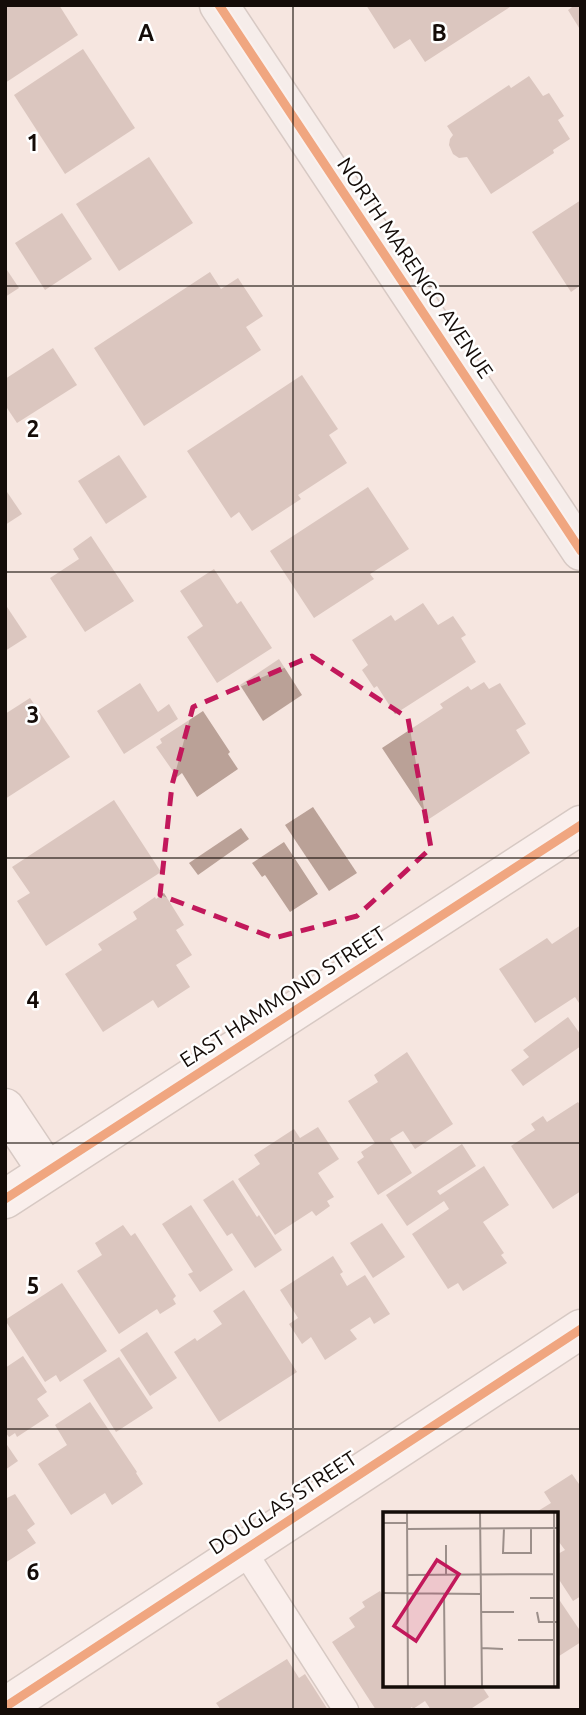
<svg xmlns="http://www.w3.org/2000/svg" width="586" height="1715" font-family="Ubuntu,sans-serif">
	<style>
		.building { fill: #baa197 }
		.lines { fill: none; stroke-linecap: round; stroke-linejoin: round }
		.lane-casing { stroke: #b1a6a1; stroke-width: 27 }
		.street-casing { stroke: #b1a6a1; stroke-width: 41 }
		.secondary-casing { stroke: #b1a6a1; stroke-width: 41 }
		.lane { stroke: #fefbfa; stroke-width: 24 }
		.street { stroke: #fefbfa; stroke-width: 38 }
		.secondary { stroke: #f5f5f6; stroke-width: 38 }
		.cycleway-casing { stroke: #fff; stroke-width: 13 }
		.cycleway { stroke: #e8590c; stroke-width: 9 }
		.marked { fill: none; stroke: #c2185b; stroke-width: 5; stroke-dasharray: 14 9; stroke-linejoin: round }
		.grid { fill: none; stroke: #140c08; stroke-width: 2; stroke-opacity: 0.55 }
		.labels { text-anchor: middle; stroke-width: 5; stroke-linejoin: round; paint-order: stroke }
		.street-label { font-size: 21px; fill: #140c08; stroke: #fff }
		.inset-road { fill: none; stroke: #9c8f8a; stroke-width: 2 }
		.view { fill: #c2185b; fill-opacity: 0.15; stroke: #c2185b; stroke-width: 3.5 }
		.inset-edge { fill: none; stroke: #140c08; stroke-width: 3.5 }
		.grid-label { font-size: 23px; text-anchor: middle; font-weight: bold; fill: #140c08; stroke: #fff; stroke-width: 5; stroke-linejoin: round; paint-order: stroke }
	</style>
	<rect width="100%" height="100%" fill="#f6e6e0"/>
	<g class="building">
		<path d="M5,5H59L78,35L5,83Z"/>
		<path d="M366,5H513L425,62L410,39L394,49Z"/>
		<path d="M575,5H581V31L568,10Z"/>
		<path d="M83,49L135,128L65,174L14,95Z"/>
		<path d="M529,76L543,96L549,93L564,116L558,120L570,139L553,150L554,153L491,194L467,157L459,158L453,154L449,145L450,139L453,135L447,126L509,85L511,88Z"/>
		<path d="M149,157L193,223L119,271L76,204Z"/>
		<path d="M581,200V285L571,292L532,232Z"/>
		<path d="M62,213L92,259L45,290L15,243Z"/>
		<path d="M5,267L19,288L5,297Z"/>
		<path d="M210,272L221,289L238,278L263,316L246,327L261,350L144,426L94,348Z"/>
		<path d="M53,348L77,385L17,423L5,405V379Z"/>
		<path d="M302,375L338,429L329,435L347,463L298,495L301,499L252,531L239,512L231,518L187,451Z"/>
		<path d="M119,455L147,497L106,524L78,481Z"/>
		<path d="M368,487L409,549L370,574L374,579L314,618L270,551Z"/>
		<path d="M5,489L22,514L5,525Z"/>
		<path d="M91,536L134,601L85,632L50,578L79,559L73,549Z"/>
		<path d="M214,569L237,604L241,601L272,648L217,683L187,637L203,626L180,591Z"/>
		<path d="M423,603L438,625L453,616L466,635L461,638L476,662L395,714L377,686L374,688L362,670L368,665L352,640L391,615L395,621Z"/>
		<path d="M5,604L27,637L5,651Z"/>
		<path d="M279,659L302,695L263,721L240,685Z"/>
		<path d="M484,682L489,689L500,683L526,724L516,730L530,753L429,819L382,748L443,708L440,704L468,686L471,690Z"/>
		<path d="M140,683L158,712L169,704L178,719L124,754L97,711Z"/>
		<path d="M30,698L70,757L5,799V714Z"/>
		<path d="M203,711L230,752L228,754L238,769L197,797L182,773L177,777L156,747L162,743L160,739Z"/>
		<path d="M114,800L161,872L46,946L17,901L30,893L12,867Z"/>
		<path d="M313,807L357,873L329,891L285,825Z"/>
		<path d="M241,828L249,839L198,875L189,863Z"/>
		<path d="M284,842L318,894L290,912L265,875L262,877L252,863Z"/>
		<path d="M164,893L184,925L176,930L192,955L176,965L190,987L158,1008L153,1000L103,1032L65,974L102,950L98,944L137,919L133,912L155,897L156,899Z"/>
		<path d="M581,925V1006L575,997L535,1023L499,969L547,938L552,944Z"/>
		<path d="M568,1017L581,1035V1046L523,1086L511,1070L529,1057L523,1050Z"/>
		<path d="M407,1052L453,1124L415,1149L403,1131L390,1139L412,1173L378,1195L357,1162L364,1157L361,1152L375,1143L348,1101L378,1082L374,1075Z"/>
		<path d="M578,1102L581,1106V1191L553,1209L511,1146L535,1130L531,1124L543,1116L547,1122Z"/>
		<path d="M318,1127L339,1159L318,1173L334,1197L327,1201L330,1206L316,1216L312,1211L275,1235L238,1179L260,1164L254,1155L294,1129L300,1138Z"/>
		<path d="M462,1144L476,1166L437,1191L440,1195L484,1166L509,1205L483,1222L504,1253L501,1255L507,1263L463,1291L458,1283L448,1289L412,1234L449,1209L444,1201L407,1226L386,1195Z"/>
		<path d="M233,1180L257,1217L259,1215L282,1250L255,1268L232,1233L227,1236L203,1200Z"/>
		<path d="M191,1205L233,1270L200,1292L188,1274L193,1272L162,1224Z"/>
		<path d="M382,1223L405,1257L373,1278L350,1243Z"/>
		<path d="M123,1225L131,1236L135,1233L176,1296L173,1299L176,1304L160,1314L157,1309L119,1334L77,1271L102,1255L95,1243Z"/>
		<path d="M333,1256L343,1272L340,1274L347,1286L365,1275L390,1314L374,1324L370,1317L350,1330L357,1339L325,1360L311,1337L302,1344L289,1324L298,1318L280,1290Z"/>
		<path d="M62,1283L107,1351L60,1382L56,1375L45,1382L5,1320Z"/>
		<path d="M244,1290L297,1372L219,1422L174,1352L195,1338L197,1341L222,1324L213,1311Z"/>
		<path d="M147,1332L177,1378L150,1396L120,1350Z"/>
		<path d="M23,1356L47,1392L37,1399L49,1416L17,1437L15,1433L9,1437L5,1432V1368Z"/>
		<path d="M119,1357L153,1408L116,1432L83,1380Z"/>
		<path d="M90,1402L137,1472L136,1473L143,1484L112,1505L105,1493L71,1515L38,1464L67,1445L55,1425Z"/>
		<path d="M5,1442L18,1461L5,1470Z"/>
		<path d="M572,1474L579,1484L581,1483V1596L573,1601L556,1575V1555L565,1550L556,1538V1514H540L538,1511L551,1503L544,1492Z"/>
		<path d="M15,1494L35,1524L27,1530L36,1543L5,1563V1496L7,1498Z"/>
		<path d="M380,1591L383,1596L385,1594V1685H481L489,1697L469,1710H431L425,1701L413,1709L412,1707L408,1710H376L332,1642L355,1627L349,1618L365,1607L362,1602Z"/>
		<path d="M556,1595L581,1632V1642L556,1658Z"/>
		<path d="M287,1659L299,1678L305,1674L328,1710H221L216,1703Z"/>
	</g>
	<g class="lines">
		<g class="lane-casing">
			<path id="lane" d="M244,1551L346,1710"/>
		</g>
		<g class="street-casing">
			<g id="street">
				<path d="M5,1108L47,1171"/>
				<path d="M5,1199L581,825"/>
				<path d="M5,1707L581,1329"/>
			</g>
		</g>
		<g class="secondary-casing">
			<path id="secondary" d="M219,5L581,551"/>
		</g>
		<use href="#lane" class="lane"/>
		<use href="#street" class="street"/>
		<use href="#secondary" class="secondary"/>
		<g class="cycleway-casing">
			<g id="cycleway">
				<path d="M219,5L581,551"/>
				<path d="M5,1199L581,825"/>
				<path d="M5,1707L581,1329"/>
			</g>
		</g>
		<use href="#cycleway" class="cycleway"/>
	</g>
	<path d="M0 0H586V1715H0ZM312,656L408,718L431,848L357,916L274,938L160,895L172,785L193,707Z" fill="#f6e6e0" fill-opacity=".55" fill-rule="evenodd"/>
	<path class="marked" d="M312,656L408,718L431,848L357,916L274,938L160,895L172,785L193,707Z"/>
	<path class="grid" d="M293,5V1710M5,286H581M5,572H581M5,858H581M5,1143H581M5,1429H581"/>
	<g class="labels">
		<g class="street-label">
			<text transform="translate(415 268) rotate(56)" y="7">NORTH MARENGO AVENUE</text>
			<text transform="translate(283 997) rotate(-33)" y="7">EAST HAMMOND STREET</text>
			<text transform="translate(283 1503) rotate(-33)" y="7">DOUGLAS STREET</text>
		</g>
	</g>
	<g transform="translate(383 1512)">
		<rect width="175" height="175" fill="#f6e6e0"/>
		<path class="inset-road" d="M24,0L25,175M97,0L99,175M171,0V175M0,11H24M121,16L120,41H148V16M24,17L175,16M25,63L171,62M63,63V33M0,81L98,82M61,82L62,175M147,86H171M98,100H131M154,100L156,110H175M135,128H171M99,136L120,137"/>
		<path class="view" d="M54,48L76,62L33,129L11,114Z"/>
		<rect width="175" height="175" class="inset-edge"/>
	</g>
	<g class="grid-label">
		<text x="146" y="41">A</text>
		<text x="439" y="41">B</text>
		<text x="33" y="151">1</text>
		<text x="33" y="437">2</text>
		<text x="33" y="723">3</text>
		<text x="33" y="1008">4</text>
		<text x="33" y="1294">5</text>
		<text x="33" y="1580">6</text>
	</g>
	<rect width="586" height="1715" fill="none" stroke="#140c08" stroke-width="14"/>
</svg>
